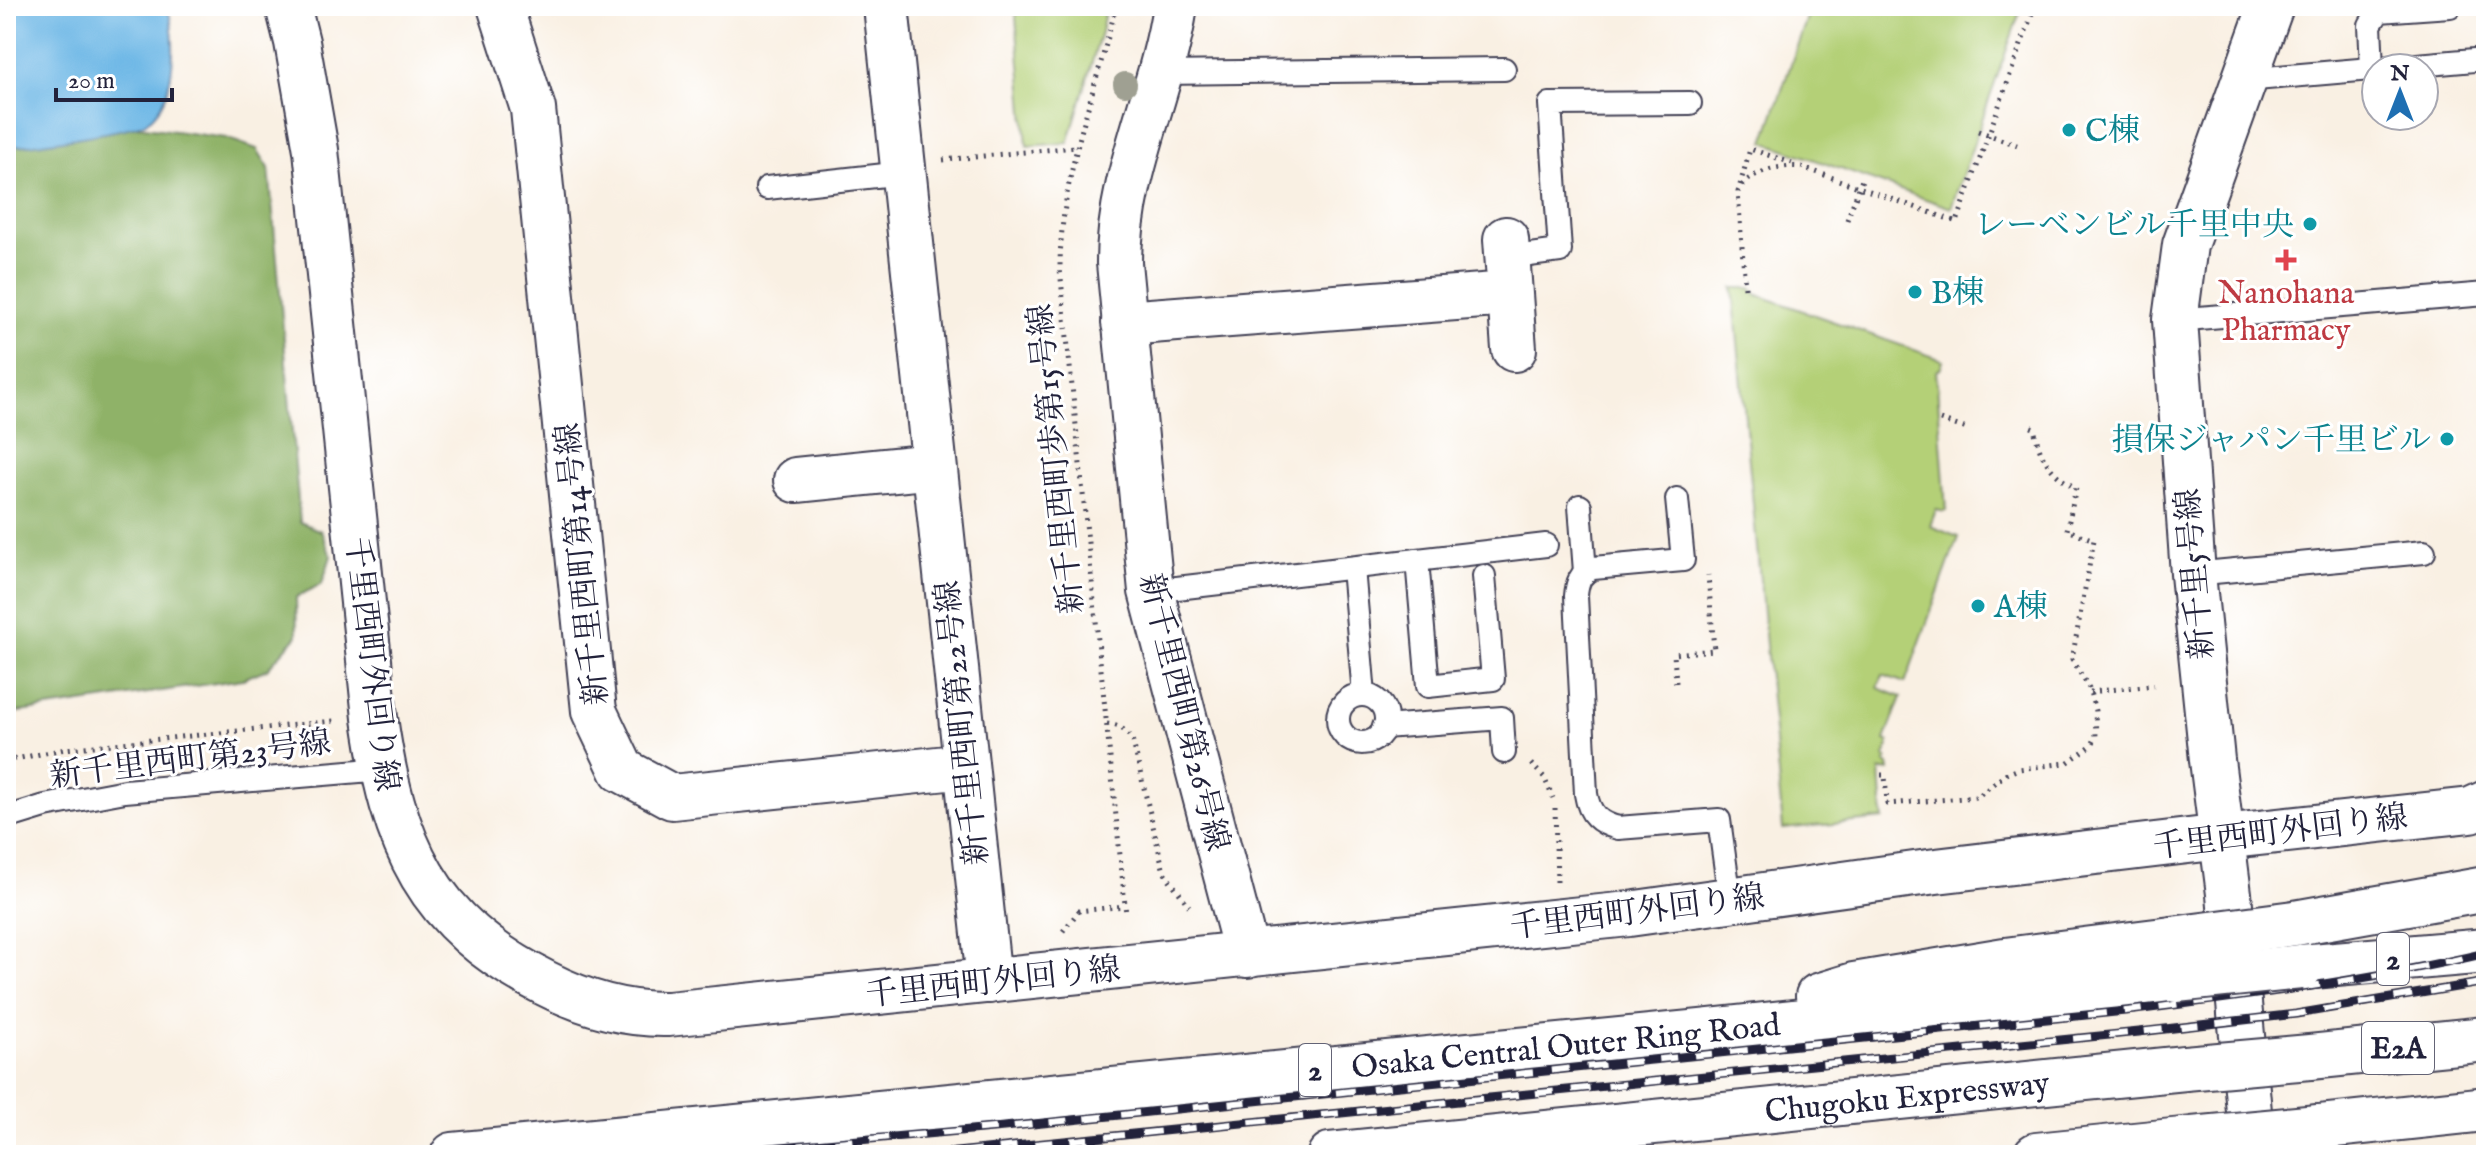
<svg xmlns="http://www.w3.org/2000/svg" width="2492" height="1161" font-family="'IM FELL English','Noto Serif JP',serif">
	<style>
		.green { fill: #b4d077; stroke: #6b7959; stroke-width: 2 }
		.forest { fill: #8fb268; stroke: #586a52; stroke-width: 2 }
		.water { fill: #6eb8e6; stroke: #486d90; stroke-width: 2 }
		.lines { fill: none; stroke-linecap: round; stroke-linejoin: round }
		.service-casing { stroke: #424154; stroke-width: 26 }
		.minor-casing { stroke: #424154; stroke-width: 48 }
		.tertiary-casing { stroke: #424154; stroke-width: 48 }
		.primary-casing { stroke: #424154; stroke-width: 48 }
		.motorway-casing { stroke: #424154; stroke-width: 48 }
		.path { stroke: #424154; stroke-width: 5; stroke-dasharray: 2 6; stroke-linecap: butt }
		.service { stroke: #fff; stroke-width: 22 }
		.minor { stroke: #fff; stroke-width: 44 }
		.tertiary { stroke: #fff; stroke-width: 44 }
		.primary { stroke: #fff; stroke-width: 44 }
		.motorway { stroke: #fff; stroke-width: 44 }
		.rail-casing { stroke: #22223b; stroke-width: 9 }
		.rail { stroke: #fff; stroke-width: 6; stroke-dasharray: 18; stroke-linecap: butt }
		.primary-bridge-casing { stroke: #424154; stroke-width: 48; stroke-linecap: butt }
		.motorway-bridge-casing { stroke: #424154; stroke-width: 48; stroke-linecap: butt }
		.path-bridge { stroke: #424154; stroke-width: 5; stroke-dasharray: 2 6; stroke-linecap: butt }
		.primary-bridge { stroke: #fff; stroke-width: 44 }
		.motorway-bridge { stroke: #fff; stroke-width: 44 }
		.tree { fill: #9fa092 }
		.culture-dot { fill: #0f9aa8; stroke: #fff; stroke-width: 3 }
		.health-dot { fill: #e0444e; stroke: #fff; stroke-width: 3 }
		.labels { text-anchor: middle; stroke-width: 6; stroke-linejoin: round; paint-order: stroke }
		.shield { fill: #fff; stroke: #646476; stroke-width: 2 }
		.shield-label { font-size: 30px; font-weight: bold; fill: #22223b }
		.culture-label { font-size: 32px; fill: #0d838f; stroke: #fff; text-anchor: start }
		.health-label { font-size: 32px; fill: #be3a42; stroke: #fff }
		.street-label { font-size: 32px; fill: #22223b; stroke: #fff }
	</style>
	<rect width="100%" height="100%" fill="#fff"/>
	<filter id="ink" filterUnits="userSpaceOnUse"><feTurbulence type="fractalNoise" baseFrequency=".0125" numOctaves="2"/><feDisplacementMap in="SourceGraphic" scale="16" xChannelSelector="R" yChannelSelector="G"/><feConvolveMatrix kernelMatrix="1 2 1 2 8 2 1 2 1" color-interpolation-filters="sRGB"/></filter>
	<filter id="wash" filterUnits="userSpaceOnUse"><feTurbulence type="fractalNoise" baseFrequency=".006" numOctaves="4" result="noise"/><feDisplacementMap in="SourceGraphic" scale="32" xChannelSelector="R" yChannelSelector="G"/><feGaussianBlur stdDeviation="1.8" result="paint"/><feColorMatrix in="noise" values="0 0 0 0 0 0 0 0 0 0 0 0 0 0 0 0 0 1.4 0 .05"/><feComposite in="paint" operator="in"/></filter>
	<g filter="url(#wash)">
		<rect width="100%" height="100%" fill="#f9f0e3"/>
		<g class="green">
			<path d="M1015,6H1106L1101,32L1068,143L1027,146Z"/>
			<path d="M1811,6H2022L1951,208L1764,142Z"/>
			<path d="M1733,288H1750L1758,295L1943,360L1940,369L1936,370L1946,511L1945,512L1936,510L1930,526L1958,537L1905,683L1883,675L1878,688L1901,697L1885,740L1889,742L1884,757L1887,758L1885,763L1888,765L1889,770L1880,771L1883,819L1783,829Z"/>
		</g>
		<path class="forest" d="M138,126L226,138L257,149L269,168L300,522L321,531L331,556L322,584L296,597L297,636L267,669L243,679L6,714V147Z"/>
		<path class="water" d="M6,6H167C178,37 176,102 146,122C132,131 27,146 6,147Z"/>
	</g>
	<g filter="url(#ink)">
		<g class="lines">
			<g class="service-casing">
				<g id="service">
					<path d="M2372,68L2370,25L2379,11L2450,6"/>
					<path d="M1161,73L1504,69"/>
					<path d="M2244,80L2486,59"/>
					<path d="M767,188L903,173"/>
					<path d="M1507,258L1560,251L1550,104L1690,103"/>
					<path d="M2175,320L2486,294"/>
					<path d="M1677,499L1683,560L1593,568C1580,573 1577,583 1576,596L1586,794C1589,814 1599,823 1618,828L1719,820L1730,899"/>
					<path d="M1580,506L1585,572"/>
					<path d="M1417,560L1428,686L1493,679L1484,576"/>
					<path d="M1353,568L1364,695"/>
					<path d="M2193,574L2424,552"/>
					<path d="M1151,591L1546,545"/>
					<circle cx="1362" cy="719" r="24"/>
					<path d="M1384,727L1502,718L1504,752"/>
					<path d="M6,818L45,806L125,791L383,769"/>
				</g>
			</g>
			<g class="minor-casing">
				<g id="minor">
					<path d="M500,6L533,109L594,711L622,770L672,797L966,766"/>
					<path d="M886,6L989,981"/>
					<path d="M1175,6C1162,94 1119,173 1119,263L1151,591L1247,955"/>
					<path d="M1506,239L1514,349"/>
					<path d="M1124,323L1509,294"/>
					<path d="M796,480L934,466"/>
					<path d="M2222,837L2471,810L2486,803"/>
				</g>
			</g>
			<g class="tertiary-casing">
				<g id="tertiary">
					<path d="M288,6L297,42L316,150L375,718C393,844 426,923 545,983C584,1003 624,1015 668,1014L1629,914L1936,871L2222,837"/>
					<path d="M2253,1155L2229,894L2212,760L2193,574L2175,320L2185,245L2271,6"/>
				</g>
			</g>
			<g class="primary-casing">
				<g id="primary">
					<path d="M2295,923L2486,889"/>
					<path d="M2301,967L2486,951"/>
					<path d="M1818,996L1854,985L2005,960L2172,939"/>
					<path id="s1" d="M453,1155L1701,1032L2176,980"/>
				</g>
			</g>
			<g class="motorway-casing">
				<g id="motorway">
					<path d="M2310,1057L2486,1039"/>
					<path d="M2318,1127L2486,1109"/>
					<path id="s2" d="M1330,1155L2185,1068"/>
					<path d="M2036,1155L2192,1139"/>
				</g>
			</g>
			<g class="path">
				<path d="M1116,6C1095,94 1060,177 1060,269L1126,914"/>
				<path d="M943,160L1076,147"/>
				<path d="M1740,185L1750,149L1792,163"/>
				<path d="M1745,288L1738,192C1746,172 1782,164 1802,167L1957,222L2035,6"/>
				<path d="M1940,420L1967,429"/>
				<path d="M1676,683L1674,654L1714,650L1708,575"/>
				<path d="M2090,692L2154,685"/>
				<path d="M1107,724C1121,726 1126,730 1133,742L1164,872L1189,906"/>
				<path d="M6,761L65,749L334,721"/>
				<path d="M1531,764L1544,777L1553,798"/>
				<path d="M1881,775H1885L1887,804L1977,797L2006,774L2019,769L2067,763L2092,745L2096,737L2095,711L2089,688L2072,659L2094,540L2067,530L2076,488C2050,474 2040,458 2034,428L2029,426"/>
				<path d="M1555,808L1557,882"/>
				<path d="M1063,931L1079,911L1125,906"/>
			</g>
			<use href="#service" class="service"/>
			<use href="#minor" class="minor"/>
			<use href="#tertiary" class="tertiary"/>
			<use href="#primary" class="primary"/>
			<use href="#motorway" class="motorway"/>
			<g class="rail-casing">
				<g id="rail">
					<path d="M691,1155L1004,1127L2135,1010C2253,995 2371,980 2486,953"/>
					<path d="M927,1155L2139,1032L2296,1014L2486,982"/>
				</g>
			</g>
			<use href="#rail" class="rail"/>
			<g class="primary-bridge-casing">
				<g id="primary-bridge">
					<path d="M2172,939L2295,923"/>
					<path d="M2176,980L2301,967"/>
				</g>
			</g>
			<g class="motorway-bridge-casing">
				<g id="motorway-bridge">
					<path d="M2185,1068L2310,1057"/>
					<path d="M2192,1139L2318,1127"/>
				</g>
			</g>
			<g class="path-bridge">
				<path d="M1978,131L2017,145"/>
				<path d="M1847,220L1863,177"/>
			</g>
			<use href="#primary-bridge" class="primary-bridge"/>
			<use href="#motorway-bridge" class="motorway-bridge"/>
		</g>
		<circle class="tree" cx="1125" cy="84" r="12"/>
	</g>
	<g class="culture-dot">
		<circle cx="2069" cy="130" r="8"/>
		<circle cx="2310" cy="224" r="8"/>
		<circle cx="1915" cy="292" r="8"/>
		<circle cx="2447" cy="439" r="8"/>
		<circle cx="1978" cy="606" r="8"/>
	</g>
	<path class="health-dot" d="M2282 248h8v8h8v8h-8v8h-8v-8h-8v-8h8z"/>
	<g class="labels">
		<g class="shield">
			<rect x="2377" y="933" width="32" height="52" rx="6"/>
			<rect x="2362" y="1022" width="72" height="52" rx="6"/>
			<rect x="1299" y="1044" width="32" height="52" rx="6"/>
		</g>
		<g class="shield-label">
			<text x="2393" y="969">2</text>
			<text x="2398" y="1058">E2A</text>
			<text x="1315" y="1080">2</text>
		</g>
		<g class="culture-label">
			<text x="2085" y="141">C棟</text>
			<text x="2294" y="235" text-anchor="end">レーベンビル千里中央</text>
			<text x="1931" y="303">B棟</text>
			<text x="2431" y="450" text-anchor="end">損保ジャパン千里ビル</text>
			<text x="1994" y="617">A棟</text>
		</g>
		<g class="health-label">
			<text x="2286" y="303">Nanohana<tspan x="2286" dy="37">Pharmacy</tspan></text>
		</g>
		<g class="street-label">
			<text transform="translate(1055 459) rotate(-96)" y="11">新千里西町歩第15号線</text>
			<text transform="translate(581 564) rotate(-96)" y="11">新千里西町第14号線</text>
			<text transform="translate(2194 574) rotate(-95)" y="11">新千里5号線</text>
			<text transform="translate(373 664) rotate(83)" y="11">千里西町外回り線</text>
			<text transform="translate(1185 712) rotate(76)" y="11">新千里西町第26号線</text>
			<text transform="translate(961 723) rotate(-96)" y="11">新千里西町第22号線</text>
			<text transform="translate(190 758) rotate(-7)" y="11">新千里西町第23号線</text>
			<text transform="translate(2280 831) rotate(-7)" y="11">千里西町外回り線</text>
			<text transform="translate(1637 911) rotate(-7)" y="11">千里西町外回り線</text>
			<text transform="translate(993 981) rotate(-6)" y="11">千里西町外回り線</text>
			<text dy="11" stroke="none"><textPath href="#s1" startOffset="1118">Osaka Central Outer Ring Road</textPath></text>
			<text dy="11" stroke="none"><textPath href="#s2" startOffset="580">Chugoku Expressway</textPath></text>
		</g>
	</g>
	<rect width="2492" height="1161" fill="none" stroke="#fff" stroke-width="32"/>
	<g transform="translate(2400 92)"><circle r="38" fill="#ffffff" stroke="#a7a7b1" stroke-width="2"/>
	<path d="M0-6L14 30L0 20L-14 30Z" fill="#1f6fb2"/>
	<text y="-12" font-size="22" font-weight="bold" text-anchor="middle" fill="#22223b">N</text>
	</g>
	<path d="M56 88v12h116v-12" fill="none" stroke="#22223b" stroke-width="4"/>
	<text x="68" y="88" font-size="24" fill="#22223b" stroke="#ffffff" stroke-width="6" paint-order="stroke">20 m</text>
</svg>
